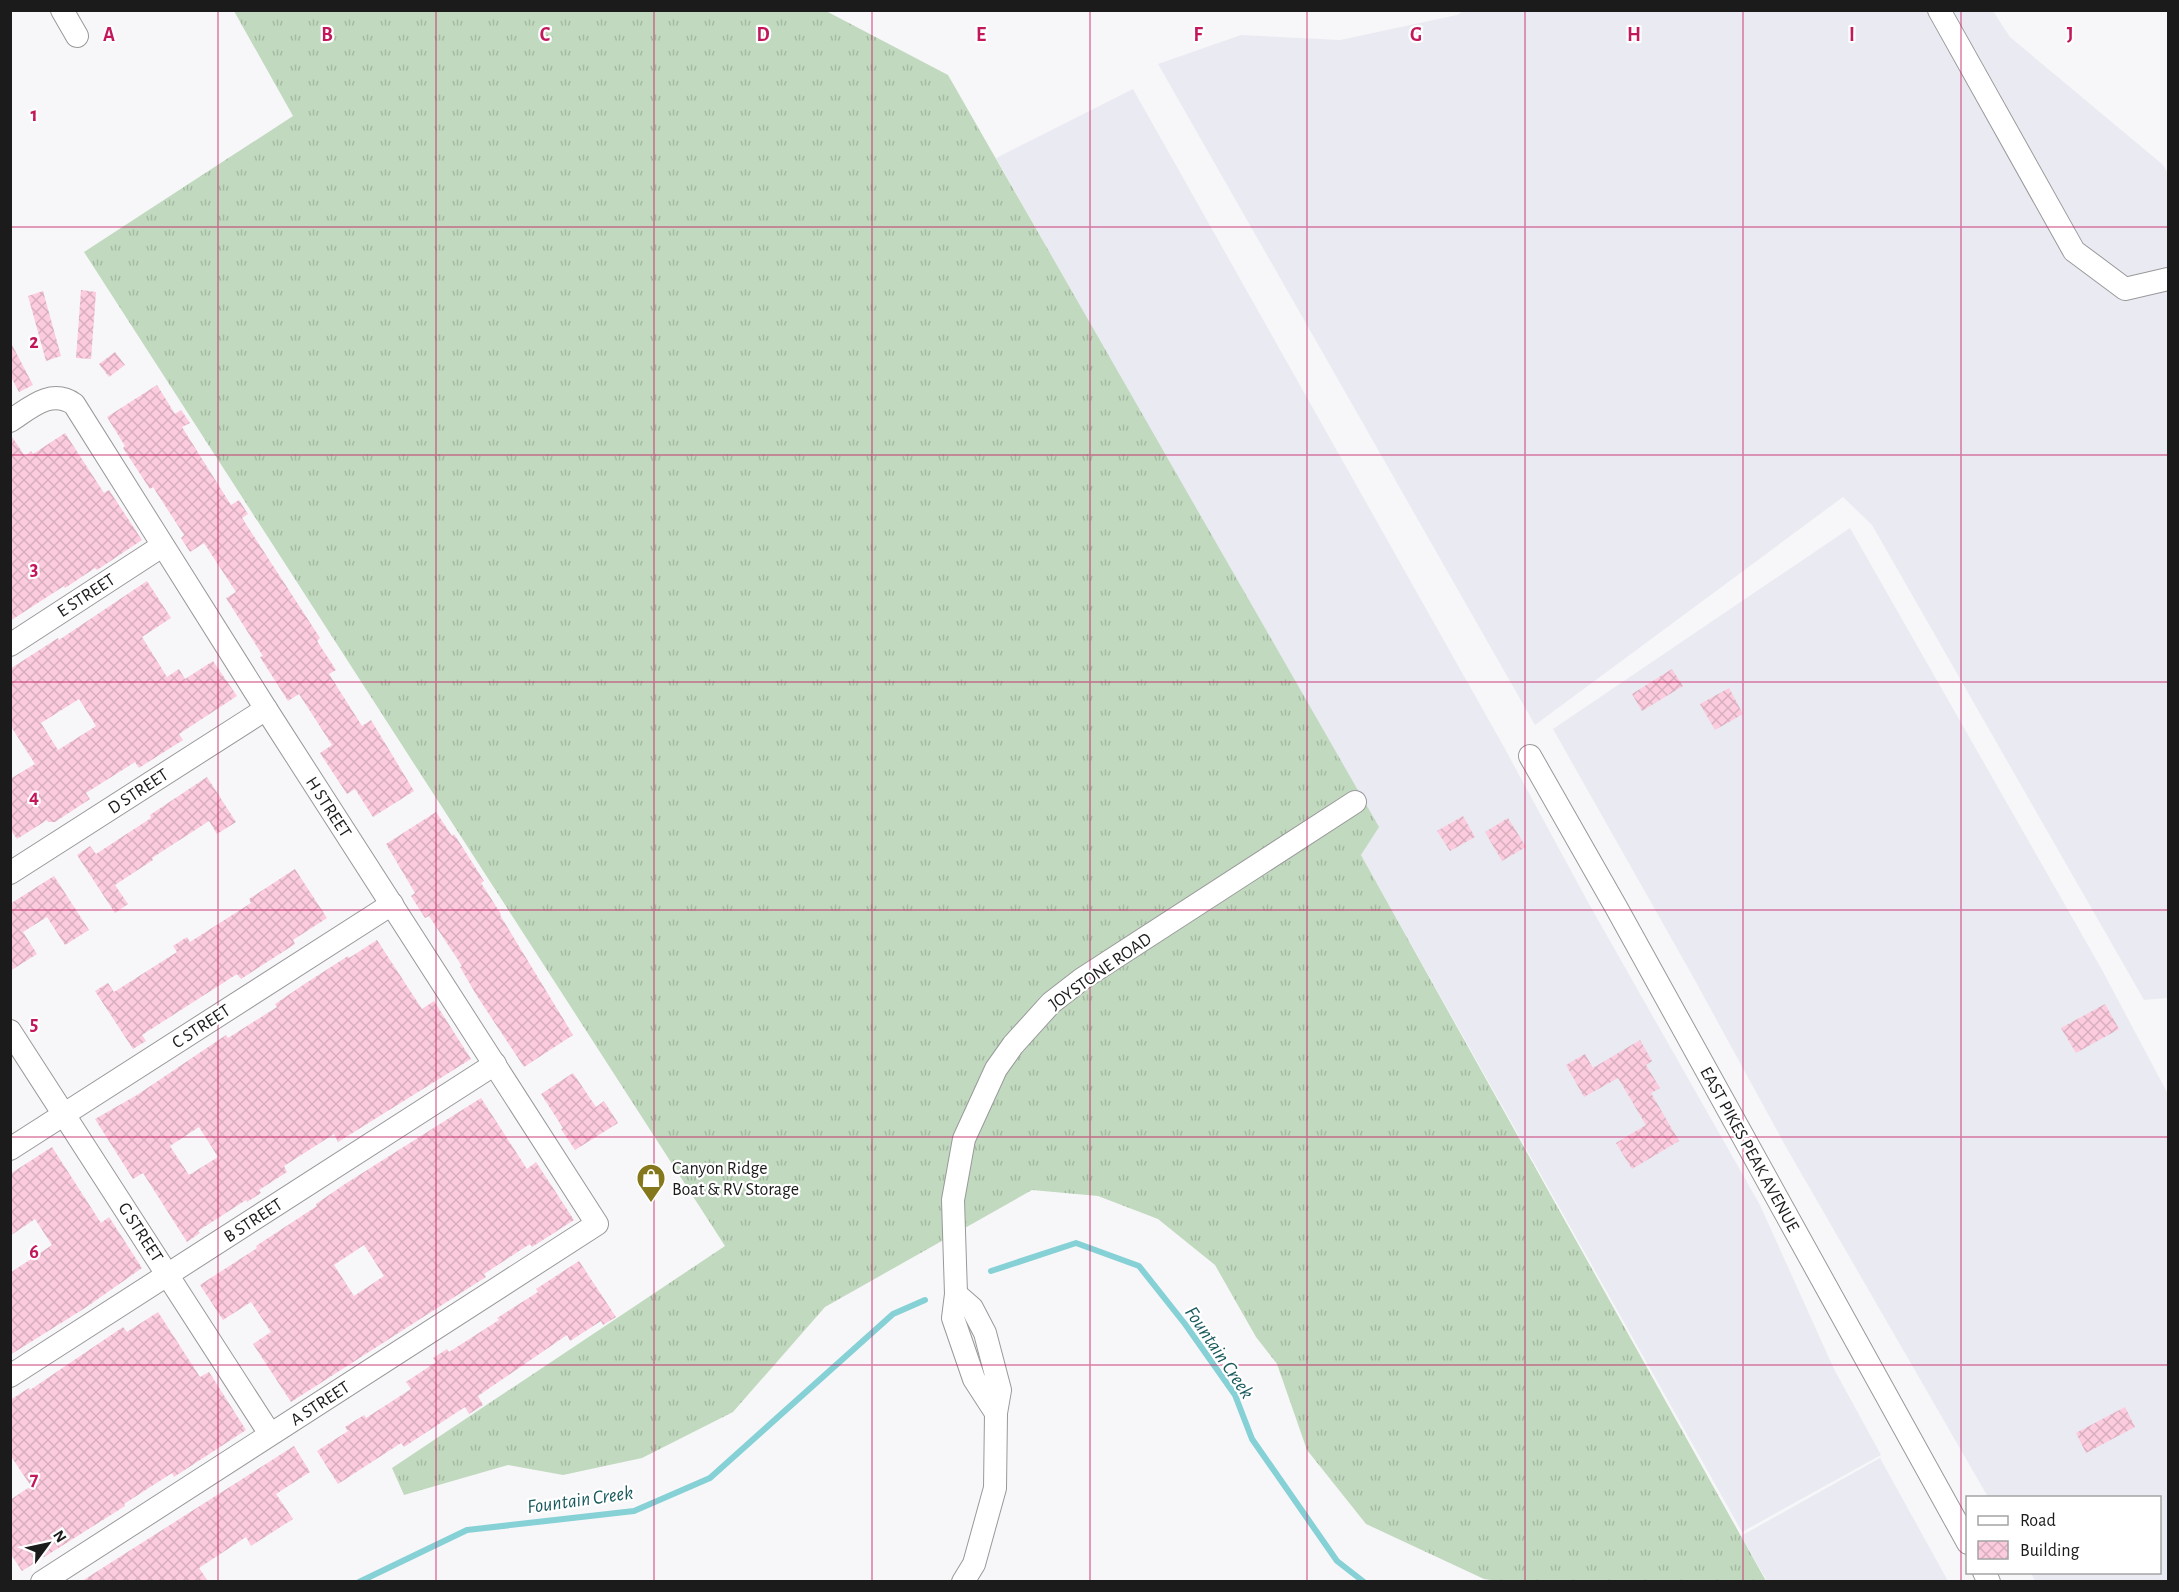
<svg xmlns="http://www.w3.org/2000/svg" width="2179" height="1592" font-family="'Alegreya Sans',sans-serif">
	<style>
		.built { fill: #eaeaf3 }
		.grass { fill: url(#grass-tufts) }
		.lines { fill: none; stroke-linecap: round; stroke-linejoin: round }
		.stream { stroke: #86d1d6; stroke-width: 6 }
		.building { fill: url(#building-cross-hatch); fill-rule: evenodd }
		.minor-casing { stroke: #99999b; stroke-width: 24 }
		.minor { stroke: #fff; stroke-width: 22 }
		.grid { fill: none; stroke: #c2185b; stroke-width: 1.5; stroke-opacity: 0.55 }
		.labels { text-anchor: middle; stroke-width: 4.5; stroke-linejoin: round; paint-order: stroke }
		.street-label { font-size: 18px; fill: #1b1b1b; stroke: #fff }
		.poi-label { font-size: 18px; fill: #1b1b1b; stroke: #fff; text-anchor: start }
		.water-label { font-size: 20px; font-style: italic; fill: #1a5a5d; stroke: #fff }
		.grid-label { font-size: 20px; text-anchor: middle; font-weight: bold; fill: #c2185b; stroke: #fff; stroke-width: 4.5; stroke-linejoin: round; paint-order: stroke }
	</style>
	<defs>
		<pattern id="grass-tufts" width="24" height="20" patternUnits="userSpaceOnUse" patternTransform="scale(1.5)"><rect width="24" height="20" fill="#c1d9be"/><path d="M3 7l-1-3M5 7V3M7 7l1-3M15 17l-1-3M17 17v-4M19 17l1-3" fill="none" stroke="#a5baa3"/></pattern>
		<pattern id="building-cross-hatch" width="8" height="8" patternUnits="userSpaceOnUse" patternTransform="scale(1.5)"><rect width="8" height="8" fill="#fccbdd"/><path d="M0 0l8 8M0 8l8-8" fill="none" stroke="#d7aebd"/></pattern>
	</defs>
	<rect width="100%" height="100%" fill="#f7f7f9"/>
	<g class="built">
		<path d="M1463,11H1993L2010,37L2162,164L2168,173V998L2144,1000L1872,525L1843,497L1535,725L1158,64L1241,35L1340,40L1457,15Z"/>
		<path d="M1133,89L1504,747L1589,904L1760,1205L1834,1369L1881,1455L1742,1532L1361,855L1378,827L996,158Z"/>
		<path d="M1850,528L2101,968L2168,1094V1581H2035L2031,1573L2160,1572V1498L1988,1497L1786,1147L1692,975L1553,729Z"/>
		<path d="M1880,1458L1948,1581H1767L1741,1536Z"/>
	</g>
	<path class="grass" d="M234,11H826L948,75L1379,827L1361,855L1766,1581H1498L1484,1579L1366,1524L1307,1450L1277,1364L1256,1337L1215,1265L1158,1219L1098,1196L1032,1190L825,1307L733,1412L642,1458L563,1475L508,1465L404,1495L392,1468L725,1246L84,252L293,116Z"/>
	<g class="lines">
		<g class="stream">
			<path d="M991,1271L1076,1243L1139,1266L1185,1324L1235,1395L1252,1439L1337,1561L1364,1582"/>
			<path d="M359,1582L467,1530L634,1511L710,1478L893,1314L925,1300"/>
		</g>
	</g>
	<g class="building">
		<path d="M81,290L96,292L91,359L76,358Z"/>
		<path d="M43,291L61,356L46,361L28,296Z"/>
		<path d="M10,341L33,385L19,392L10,375Z"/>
		<path d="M115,352L125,365L109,377L99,364Z"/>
		<path d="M157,385L175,414L181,410L190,423L182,427L231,505L239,500L248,514L242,518L320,638L317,641L336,670L329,674L362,726L371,720L414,791L373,817L355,789L347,794L320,753L332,745L299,694L288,701L260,657L263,656L226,598L236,592L204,543L190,552L181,538L184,535L153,487L150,489L123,448L125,446L107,417Z"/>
		<path d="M65,433L104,493L109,490L142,540L97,570L95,568L65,588L64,586L10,621V434L25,456L31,451L33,454Z"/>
		<path d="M147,581L171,618L142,637L167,677L179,669L185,679L213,661L237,696L179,734L183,740L153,759L139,768L135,762L86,793L90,799L55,822H48L47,820L17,839L10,829V779L35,764L10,725V669L58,638L59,640ZM79,699L96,726L58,750L41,723Z"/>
		<path d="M1672,669L1683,686L1642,711L1632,694Z"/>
		<path d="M1729,688L1743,714L1715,730L1700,704Z"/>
		<path d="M207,777L236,822L217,834L209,821L152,858L153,860L115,885L128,904L115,913L77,855L90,846L96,854L151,818L150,815Z"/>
		<path d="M436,812L452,836L454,834L484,881L481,883L501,914L500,915L573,1035L524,1067L477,996L460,967L462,966L429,916L425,918L411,896L415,893L386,844Z"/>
		<path d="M1463,816L1475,837L1450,851L1437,831Z"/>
		<path d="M1508,818L1526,847L1502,861L1485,832Z"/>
		<path d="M295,869L327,918L293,940L295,944L241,979L237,974L142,1035L146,1041L133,1049L95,991L108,983L114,992L177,952L173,946L187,937L190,942L251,903L249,899Z"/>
		<path d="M54,876L89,930L65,945L47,917L23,932L37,954L10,971V904Z"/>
		<path d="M377,940L422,1009L434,1001L471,1059L338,1142L334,1134L284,1166L287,1172L259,1190L261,1193L247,1202L246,1200L198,1231L200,1233L187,1242L143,1173L133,1179L95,1119L137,1095L226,1035L228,1038L277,1007L275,1004L306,983L348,956L349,958ZM199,1127L218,1157L189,1175L170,1146Z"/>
		<path d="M2105,1004L2119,1029L2076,1053L2061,1028Z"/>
		<path d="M1640,1040L1652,1061L1646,1065L1660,1088L1651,1093L1679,1141L1632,1169L1616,1143L1646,1125L1618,1078L1584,1097L1566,1065L1585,1054L1593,1068Z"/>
		<path d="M573,1073L596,1107L604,1101L618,1123L575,1150L561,1129L563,1128L541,1094Z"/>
		<path d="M481,1098L527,1169L536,1162L574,1220L532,1247L530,1244L484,1274L486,1277L456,1296L291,1402L253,1344L271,1332L251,1302L223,1320L200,1285L257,1248L256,1246L317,1206L316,1204L345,1184ZM364,1245L384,1276L354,1296L334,1265Z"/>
		<path d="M52,1147L101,1223L109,1217L142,1268L85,1308L10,1355V1273L52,1245L35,1219L10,1236V1174Z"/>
		<path d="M579,1261L616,1317L603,1325L601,1321L570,1341L567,1335L478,1396L483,1405L469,1414L465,1407L404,1447L401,1443L338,1484L317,1451L348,1431L345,1427L364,1415L366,1418L411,1389L406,1382L436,1362L433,1358L447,1349L449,1352L499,1320L497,1318L538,1292L536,1289Z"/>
		<path d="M158,1312L200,1377L209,1372L246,1430L174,1477L172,1473L124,1504L125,1506L22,1571L10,1553V1500L31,1486L10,1455V1400L29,1388L30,1390L123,1327L127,1332Z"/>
		<path d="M2125,1407L2135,1427L2086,1453L2076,1433Z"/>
		<path d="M294,1446L310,1472L276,1494L293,1519L251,1546L246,1537L199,1568L208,1581H82Z"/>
	</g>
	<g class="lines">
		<g class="minor-casing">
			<g id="minor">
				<path d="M62,10L77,36"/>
				<path d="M1939,10L2074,251L2125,289L2168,279"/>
				<path d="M10,421C30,408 51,388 74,404L266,709L597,1224L42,1582"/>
				<path d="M10,645L162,546"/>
				<path d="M1530,756L1616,907L1968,1543"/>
				<path d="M10,873L266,709"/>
				<path d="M10,1031L270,1434"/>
				<path d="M10,1149L392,904"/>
				<path d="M956,1294L972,1308L985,1333L1000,1390L996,1413L995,1488L974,1564L963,1582"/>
				<path d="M10,1376L495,1064"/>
				<path d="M996,1413L974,1379L953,1318L956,1294L953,1200L964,1139L996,1069L1013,1045L1051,1003L1082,979L1355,802"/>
				<path d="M1984,1572L1989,1582"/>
			</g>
		</g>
		<use href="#minor" class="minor"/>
	</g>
	<path class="grid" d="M218,10V1582M436,10V1582M654,10V1582M872,10V1582M1090,10V1582M1307,10V1582M1525,10V1582M1743,10V1582M1961,10V1582M10,227H2168M10,455H2168M10,682H2168M10,910H2168M10,1137H2168M10,1365H2168"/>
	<defs>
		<g id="shop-pin" transform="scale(1.5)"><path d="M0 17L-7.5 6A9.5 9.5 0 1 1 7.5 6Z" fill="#85781c" stroke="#fff"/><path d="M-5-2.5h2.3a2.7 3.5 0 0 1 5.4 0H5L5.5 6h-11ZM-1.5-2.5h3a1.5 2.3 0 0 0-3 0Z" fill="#fff"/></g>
	</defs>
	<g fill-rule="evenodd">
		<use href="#shop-pin" x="651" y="1178"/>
	</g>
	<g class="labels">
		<g class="street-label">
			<text transform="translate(86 595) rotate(-33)" y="6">E STREET</text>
			<text transform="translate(138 791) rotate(-33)" y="6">D STREET</text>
			<text transform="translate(329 807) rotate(57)" y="6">H STREET</text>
			<text transform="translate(1100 971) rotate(-35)" y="6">JOYSTONE ROAD</text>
			<text transform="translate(201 1026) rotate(-33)" y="6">C STREET</text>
			<text transform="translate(1750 1149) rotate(61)" y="6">EAST PIKES PEAK AVENUE</text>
			<text transform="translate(253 1220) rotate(-33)" y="6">B STREET</text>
			<text transform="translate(141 1232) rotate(57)" y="6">G STREET</text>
			<text transform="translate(320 1403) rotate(-33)" y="6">A STREET</text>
		</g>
		<g class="poi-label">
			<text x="672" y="1174">Canyon Ridge<tspan x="672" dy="21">Boat &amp; RV Storage</tspan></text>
		</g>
		<g class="water-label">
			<text transform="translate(1220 1352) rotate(56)" y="7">Fountain Creek</text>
			<text transform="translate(580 1499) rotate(-8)" y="7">Fountain Creek</text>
		</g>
	</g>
	<g class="grid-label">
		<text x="109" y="41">A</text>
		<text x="327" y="41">B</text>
		<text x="545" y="41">C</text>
		<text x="763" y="41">D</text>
		<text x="981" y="41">E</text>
		<text x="1198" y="41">F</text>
		<text x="1416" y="41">G</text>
		<text x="1634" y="41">H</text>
		<text x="1852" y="41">I</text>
		<text x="2070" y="41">J</text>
		<text x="34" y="121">1</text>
		<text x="34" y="348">2</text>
		<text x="34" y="575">3</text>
		<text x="34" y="803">4</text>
		<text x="34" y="1030">5</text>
		<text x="34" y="1258">6</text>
		<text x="34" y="1485">7</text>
	</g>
	<rect width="2179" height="1592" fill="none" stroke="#1b1b1b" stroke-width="24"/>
	<rect x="1966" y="1496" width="195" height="78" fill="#ffffff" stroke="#a4a4a4" stroke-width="1.5"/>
	<rect x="1978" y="1516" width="30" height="9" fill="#ffffff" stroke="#a4a4a4" stroke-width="1.5"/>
	<text x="2020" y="1526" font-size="18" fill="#1b1b1b">Road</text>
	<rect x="1978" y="1541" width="30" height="18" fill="url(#building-cross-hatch)" stroke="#a4a4a4" stroke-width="1.5"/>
	<text x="2020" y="1556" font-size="18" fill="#1b1b1b">Building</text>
	<g transform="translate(48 1544) rotate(57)" stroke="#ffffff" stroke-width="4.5" paint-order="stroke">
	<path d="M0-4.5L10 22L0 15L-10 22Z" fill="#1b1b1b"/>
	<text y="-9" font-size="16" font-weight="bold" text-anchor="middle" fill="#1b1b1b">N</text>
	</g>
</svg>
